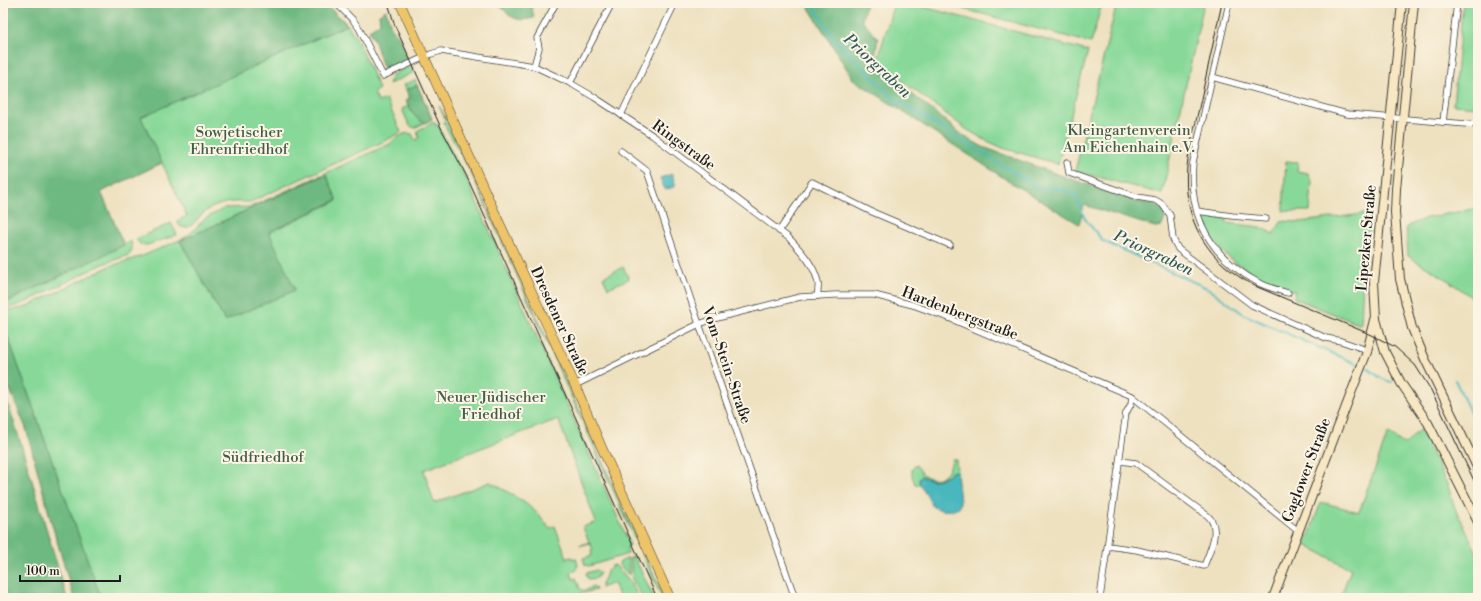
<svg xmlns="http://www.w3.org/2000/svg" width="1481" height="601" font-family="'Libre Bodoni',serif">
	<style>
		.green { fill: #88d999; stroke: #527a5a; fill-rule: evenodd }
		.forest { fill: #6eb981; stroke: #456a4e }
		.water { fill: #49b8be; stroke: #326a6d }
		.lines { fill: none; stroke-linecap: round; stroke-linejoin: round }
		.stream { stroke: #49b8be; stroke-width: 2 }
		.street-casing { stroke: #3c3a35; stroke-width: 7 }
		.secondary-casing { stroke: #3c3a35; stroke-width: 10 }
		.primary-casing { stroke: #3c3a35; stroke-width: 10 }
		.street { stroke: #fff; stroke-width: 5.5 }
		.secondary { stroke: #f8e7c3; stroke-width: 8 }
		.primary { stroke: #eec469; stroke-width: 9 }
		.tram { stroke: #1c1c1c; stroke-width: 1 }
		.labels { text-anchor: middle; stroke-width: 4; stroke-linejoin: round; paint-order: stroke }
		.park-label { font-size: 15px; fill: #425e48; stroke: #fcf5e5 }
		.street-label { font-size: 15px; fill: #1c1c1c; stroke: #fcf5e5 }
		.water-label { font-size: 16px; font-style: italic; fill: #2e5a5d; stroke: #fcf5e5 }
	</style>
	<rect width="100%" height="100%" fill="#fcf5e5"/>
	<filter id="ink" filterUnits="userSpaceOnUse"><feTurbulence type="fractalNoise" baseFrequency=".025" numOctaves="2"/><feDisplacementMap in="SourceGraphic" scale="8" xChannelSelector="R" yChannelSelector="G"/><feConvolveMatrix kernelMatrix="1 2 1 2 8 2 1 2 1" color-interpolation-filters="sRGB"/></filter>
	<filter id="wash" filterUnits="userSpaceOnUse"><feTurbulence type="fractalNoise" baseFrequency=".012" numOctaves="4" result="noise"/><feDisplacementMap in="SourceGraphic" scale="16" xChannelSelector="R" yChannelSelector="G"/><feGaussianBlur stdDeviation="0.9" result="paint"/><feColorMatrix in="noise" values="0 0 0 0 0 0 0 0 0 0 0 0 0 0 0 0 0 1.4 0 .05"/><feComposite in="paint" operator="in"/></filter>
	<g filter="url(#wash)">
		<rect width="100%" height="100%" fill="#eee1c0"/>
		<g class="green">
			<path d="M894,3H909L1088,51L1058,164L1003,148L985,140L966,129L877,62Z"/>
			<path d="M941,3H1102L1091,43Z"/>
			<path d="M1117,3H1204L1162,194L1075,171Z"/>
			<path d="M1463,3H1478V107L1453,105Z"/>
			<path d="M331,9L347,24L358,41L379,89L374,92L378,102L386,99L401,132L387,140L250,202C232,201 217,202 202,214C196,220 190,232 180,226L177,221L187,216L140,117L347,25Z"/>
			<path d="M412,66L414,72L389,84C389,73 403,70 412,66Z"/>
			<path d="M415,80L432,119L414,128L409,125L402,109L408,106L406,100L410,98L404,85Z"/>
			<path d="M439,106L451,126L640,545L639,548L471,173L443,122L446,121Z"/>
			<path d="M434,122L435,125L437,124L465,176L630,545L627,547L628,554L589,566L585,565L583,558L592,556L591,550H593L590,543L579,546L589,542L583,527L596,522L558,419L424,470L434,503L490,482C510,493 537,507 549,528L555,526L567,558L572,557L573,559L576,558L578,566L576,567L577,570L571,572L573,579L576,578L580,589C585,592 589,589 593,586V587H595L596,590L580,594L582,598H101L3,323V313L10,310L24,308L108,267L145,255L184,238L193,231L204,219L225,208L250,207L390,144C396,138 404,131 412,134L415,140L419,138L417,131ZM326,174L337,201L269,232L225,321L180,241Z"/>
			<path d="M1286,161L1298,162L1297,171L1308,173L1312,182L1310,211H1283Z"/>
			<path d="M1478,208V302L1449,281L1408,256L1406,227L1426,218Z"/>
			<path d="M1371,213L1363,277L1361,325L1294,298L1295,291L1262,280L1232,260L1219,249L1206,230L1201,216L1227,219L1226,223L1261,227L1273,234L1282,221L1300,222Z"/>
			<path d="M171,223L177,235L147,245L140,244L136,239Z"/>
			<path d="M131,241L132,249L129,255L103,264L22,304L3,309V304Z"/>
			<path d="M623,267L629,279L608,288L603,277Z"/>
			<path d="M1420,429L1448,486L1454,506L1478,555V595L1473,598H1340L1351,569L1305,545L1321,502L1359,512L1388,433L1405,445Z"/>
			<path d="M952,459L956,460L957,472L954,471C940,479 937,483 921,476L919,482L921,486L915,484L912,476V468L916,465C919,468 921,473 924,475C938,484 950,474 952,459Z"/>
			<path d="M642,554L645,555L665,598H662Z"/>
			<path d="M634,556L654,598H643L632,579L630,558Z"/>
			<path d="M628,558L629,575L619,565L620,562Z"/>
			<path d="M615,565L629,580L639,598H620L614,583L601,588C601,582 606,580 607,570L612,567L611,566Z"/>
			<path d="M597,570L600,573L597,578L589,579L587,578L586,573Z"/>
		</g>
		<g class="forest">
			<path d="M3,3H323L331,9L347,25L141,117L162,163L101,192L124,245L3,304Z"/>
			<path d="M497,3H516L518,5L531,4L534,18C513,23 511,16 497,3Z"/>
			<path d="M806,3H866L862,20L878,39L874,63L965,137L983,147L1068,178L1136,201L1154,204L1164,210L1166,215L1162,226L1155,227L1084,205L1079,224L1010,182L853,79Z"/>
			<path d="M386,10L391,27L399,37L403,46L406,59L399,65L389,70L383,67L375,42L369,30L380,23L379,14Z"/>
			<path d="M417,85L432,119L425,123C414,119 410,110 406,100L410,98L406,90Z"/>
			<path d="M326,174L337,200L269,232L295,290L225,321L180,241Z"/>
			<path d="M3,323L101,598H74L51,521L26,428L3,373Z"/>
			<path d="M3,388L22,447L67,598H3Z"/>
		</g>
		<g class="water">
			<path d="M672,174L676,186L665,190L660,178Z"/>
			<path d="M954,471L957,472L960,503L959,507C949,512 943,511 933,507L919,482V478L921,476C937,484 940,479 954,471Z"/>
		</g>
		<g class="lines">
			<g class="stream">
				<path d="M812,3L834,39L893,98L1039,188H1057L1075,194L1085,219L1103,241L1209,289L1245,315L1359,365"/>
				<path d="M1363,366C1373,371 1381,381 1392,382"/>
				<path d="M1455,380L1478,429"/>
			</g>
		</g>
	</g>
	<g filter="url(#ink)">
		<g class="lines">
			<g class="street-casing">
				<g id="street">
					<path d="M336,3L353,20L359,28L383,76L431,54L441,51L534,66L570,83L594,97L652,135L789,238C800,250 815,265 818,283C819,287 817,291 818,296"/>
					<path d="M1229,3L1193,162C1188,216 1210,257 1259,283C1267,287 1278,290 1288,293"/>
					<path d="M534,66L539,48L537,38L556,3"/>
					<path d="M1212,77L1347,114L1478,125"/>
					<path d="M570,83L612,3"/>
					<path d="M621,115L675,3"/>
					<path d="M1443,122L1457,3"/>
					<path d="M621,151L647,171L697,318L795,598"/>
					<path d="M1067,162L1069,173L1137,197L1155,200L1162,204L1170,215L1173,239L1178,249L1252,305L1326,338L1341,341L1361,348L1367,352"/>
					<path d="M1197,211L1232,216L1266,219"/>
					<path d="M779,231L812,182L870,211L950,245"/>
					<path d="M575,385L699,324L717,318L800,297L835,295H874L913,305L949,318L1132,396L1298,531"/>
					<path d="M1108,546L1137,550L1204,566C1209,552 1222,529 1208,516L1136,463L1120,461"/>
					<path d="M1100,598L1126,413L1131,404L1132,396"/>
				</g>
			</g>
			<g class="secondary-casing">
				<g id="secondary">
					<path d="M1402,3L1374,282L1376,319L1385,352L1401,383L1428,423L1478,522"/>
					<path d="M1414,3L1396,189L1395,212L1400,279L1412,328L1425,359L1478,469"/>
					<path d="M1273,598L1358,375L1367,352L1375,320"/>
				</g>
			</g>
			<g class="primary-casing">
				<path id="primary" d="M400,3L499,222L575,385L601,446L670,598"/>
			</g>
			<use href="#street" class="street"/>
			<use href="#secondary" class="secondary"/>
			<use href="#primary" class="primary"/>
			<g class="tram">
				<path d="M388,3L395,26L442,130L466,175L657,598"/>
				<path d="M1222,3C1214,38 1207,73 1199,108C1195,127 1189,147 1187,167C1182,221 1208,262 1255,286L1372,335L1395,347L1415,365L1431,390L1478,489"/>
			</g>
		</g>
	</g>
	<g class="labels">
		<g class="park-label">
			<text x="1129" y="135">Kleingartenverein<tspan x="1129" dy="17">Am Eichenhain e.V.</tspan></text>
			<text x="239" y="137">Sowjetischer<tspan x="239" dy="17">Ehrenfriedhof</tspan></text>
			<text x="491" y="402">Neuer Jüdischer<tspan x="491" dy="17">Friedhof</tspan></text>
			<text x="263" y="462">Südfriedhof</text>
		</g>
		<g class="street-label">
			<text transform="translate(684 145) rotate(36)" y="5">Ringstraße</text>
			<text transform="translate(1366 238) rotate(-85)" y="5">Lipezker Straße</text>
			<text transform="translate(960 313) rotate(21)" y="5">Hardenbergstraße</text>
			<text transform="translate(560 321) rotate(65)" y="5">Dresdener Straße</text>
			<text transform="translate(727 365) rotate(71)" y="5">Vom-Stein-Straße</text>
			<text transform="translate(1306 470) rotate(-69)" y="5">Gaglower Straße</text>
		</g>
		<g class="water-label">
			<text transform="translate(878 65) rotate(43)" y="6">Priorgraben</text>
			<text transform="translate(1154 252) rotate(25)" y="6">Priorgraben</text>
		</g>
	</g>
	<rect width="1481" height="601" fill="none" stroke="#fcf5e5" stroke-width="16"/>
	<path d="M20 575v6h100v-6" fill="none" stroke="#1c1c1c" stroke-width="2"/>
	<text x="26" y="575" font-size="12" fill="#1c1c1c" stroke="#fcf5e5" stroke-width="3" paint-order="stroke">100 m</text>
</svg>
